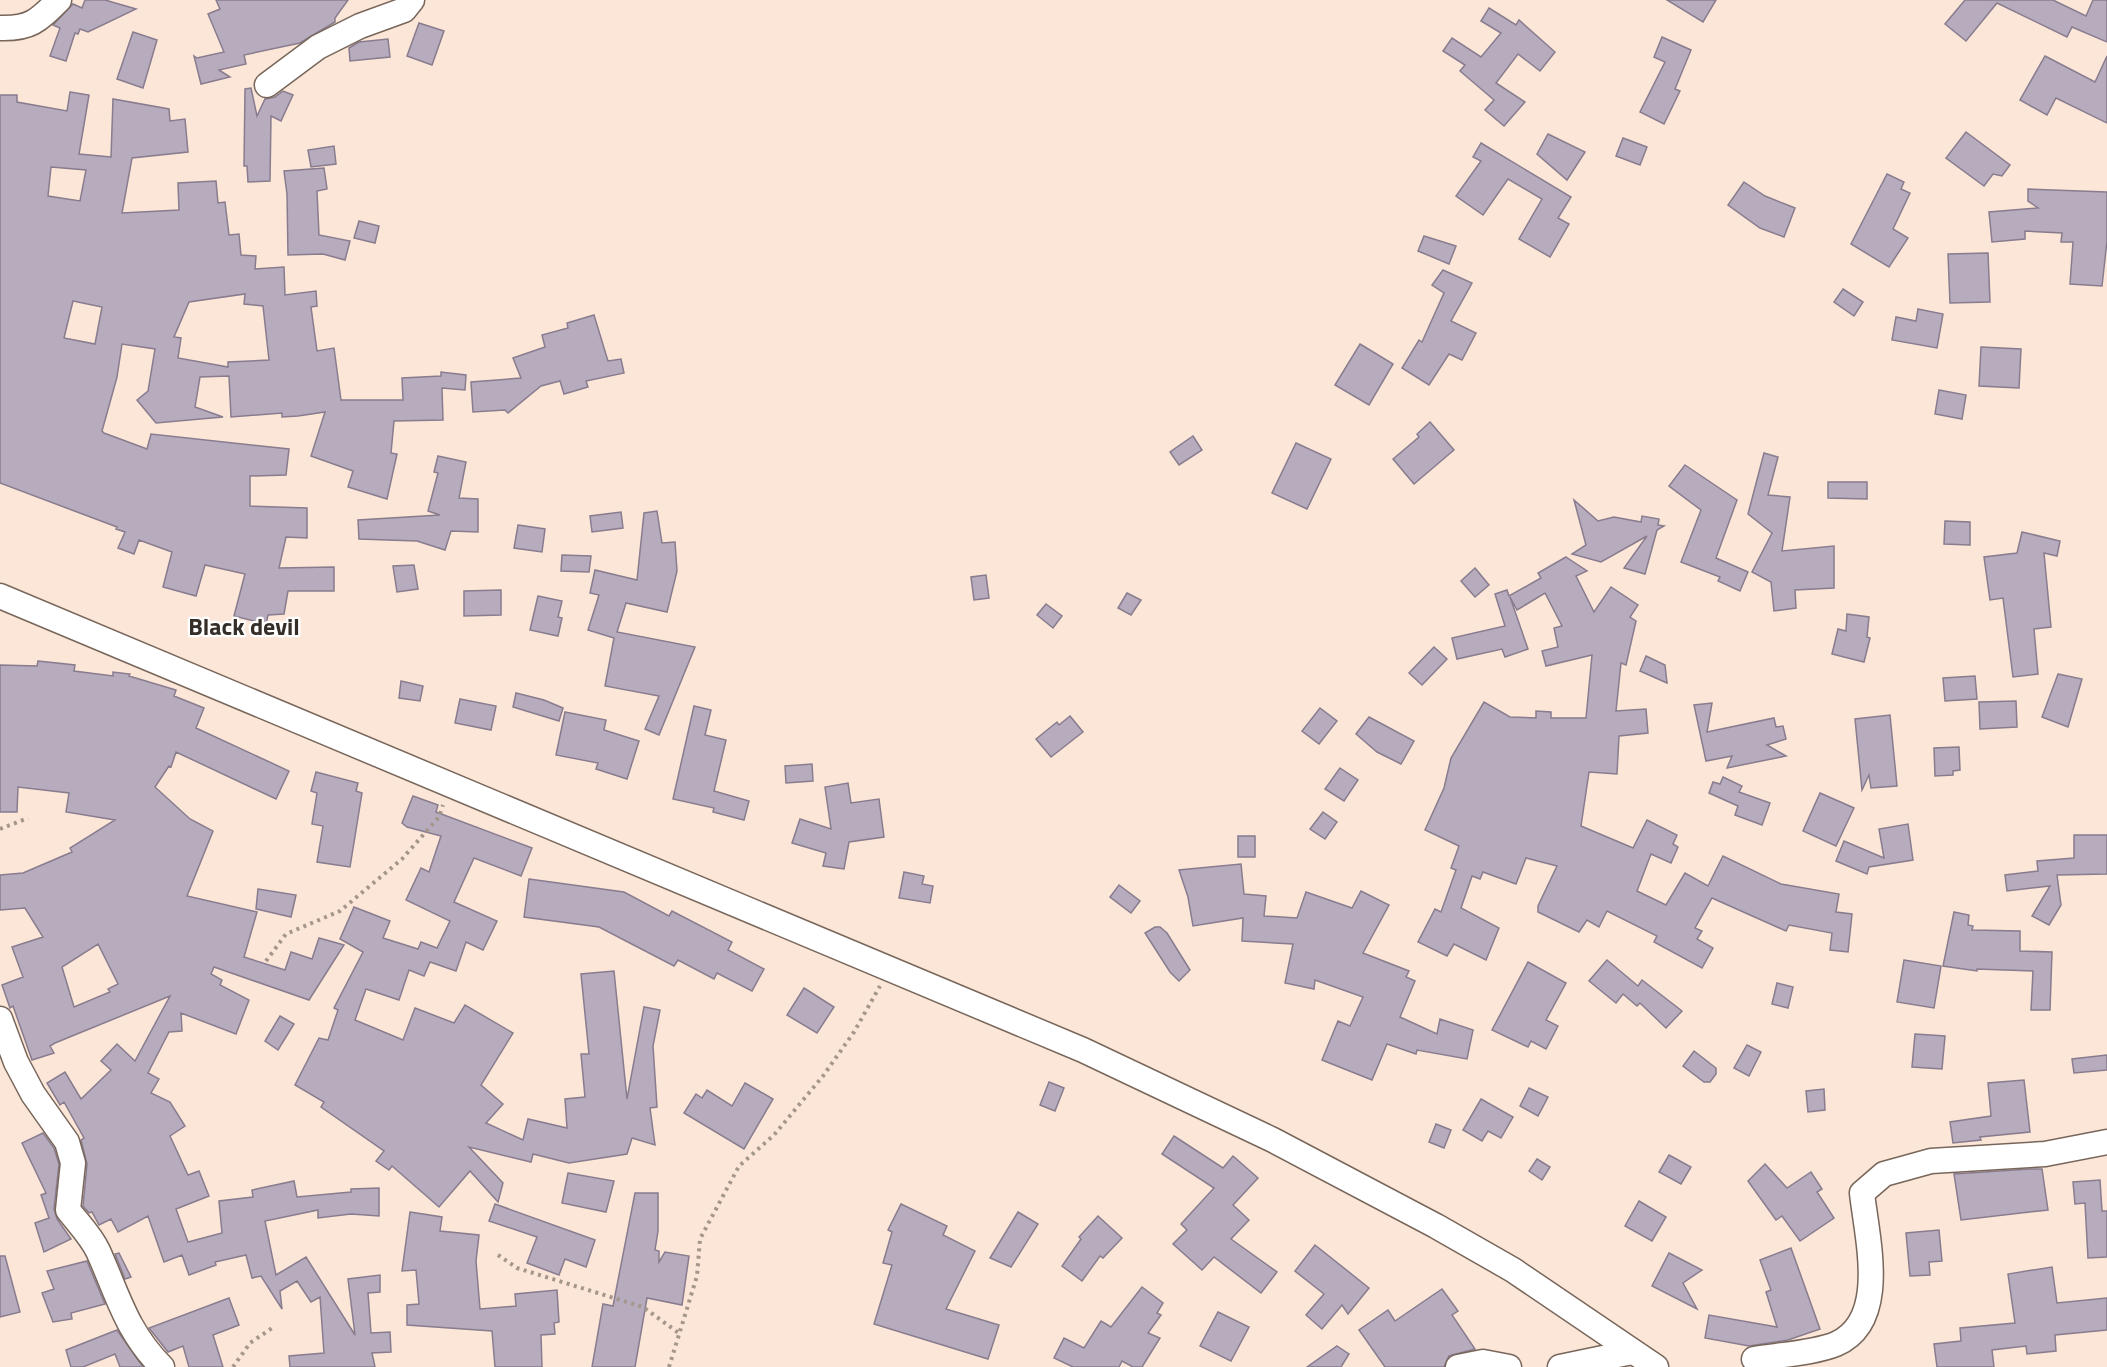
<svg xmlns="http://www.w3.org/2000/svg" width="2107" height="1367" font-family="'Titillium Web',sans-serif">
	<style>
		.building { fill: #b7abbe; stroke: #887c8e; stroke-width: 1.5; fill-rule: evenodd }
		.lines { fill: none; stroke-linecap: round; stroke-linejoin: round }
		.minor-casing { stroke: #78665a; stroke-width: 27 }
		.path { stroke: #a5968b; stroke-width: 4; stroke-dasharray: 3 4.5; stroke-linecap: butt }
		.minor { stroke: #fff; stroke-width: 24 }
		.labels { text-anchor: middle; stroke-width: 4.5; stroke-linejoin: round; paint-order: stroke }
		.quarter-label { font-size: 24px; font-weight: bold; fill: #352d28; stroke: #fff }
	</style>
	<rect width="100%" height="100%" fill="#fbe6d8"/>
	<g class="building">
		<path d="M85,0H105L136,9L88,32L80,29L78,34L75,33L66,61L50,56L60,28L53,25L73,4L82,8Z"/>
		<path d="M216,0H348L335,18V22L300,43L244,55L246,64L219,70L230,77L201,84L194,56L197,58L224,52L208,14L220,9Z"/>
		<path d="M1667,0H1716L1703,22Z"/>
		<path d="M1965,0H2053L2086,16L2093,0H2107V42L2072,27L2067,37L1997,3L1966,41L1945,24Z"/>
		<path d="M1489,8L1516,25L1519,20L1555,52L1540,71L1518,54L1496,83L1525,102L1504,126L1485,110L1494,100L1460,71L1465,65L1443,51L1452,38L1481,57L1501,33L1481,21Z"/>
		<path d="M419,23L444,31L432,65L407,56Z"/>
		<path d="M133,32L157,40L143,88L117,79Z"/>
		<path d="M1662,37L1691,50L1675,89L1680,91L1664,124L1640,112L1665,62L1654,57Z"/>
		<path d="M388,39L390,57L350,61L349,48L359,42Z"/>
		<path d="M2045,56L2095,82L2107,56V123L2056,98L2047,115L2020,100Z"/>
		<path d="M251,88L257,116L265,99L275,97L283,91L293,95L281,121L271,116L270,181L248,182L247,166H244L245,89Z"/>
		<path d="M70,92L89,95L79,154L111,157L113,99L169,109L170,121L185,119L188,152L132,158L122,213L179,210L178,183L216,181L218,203L225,202L229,235L239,234L241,255L256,256L255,269L284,267L285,295L316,291L317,306L311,307L317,351L334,348L341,400H403L402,378L441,376V372L466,375L465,390L442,388L443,420L394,421L391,453L397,454L387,499L348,487L353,471L311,456L325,412L298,416L282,417V413L231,417L229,376L200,377L195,407L223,417L156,423L137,400L148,391L155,349L122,344L117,377L102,431L104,433L147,449L151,434L289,449L286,475L250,476V506L307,508V538L286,537L279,568L334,567V591H288L284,614L268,615L266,624L234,616L245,574L205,565L196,596L163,587L172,552L139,540L134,554L118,548L125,532L116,529L117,527L0,483V95H17V102L67,111ZM51,167L86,170L80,201L48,196ZM245,294L244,304L263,306L269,360L228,362V367L178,358L181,338L174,337L189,302ZM73,301L102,307L95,344L64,338Z"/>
		<path d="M1966,132L2010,165L2002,176L1993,174L1984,186L1946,158Z"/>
		<path d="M1548,134L1585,152L1567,180L1537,154Z"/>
		<path d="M1623,138L1647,147L1640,165L1616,156Z"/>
		<path d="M1481,143L1571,197L1558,218L1569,224L1550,257L1519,239L1542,199L1508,179L1483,215L1456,196L1481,161L1473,157Z"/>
		<path d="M334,146L336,164L311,167L308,150Z"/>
		<path d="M324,168L327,189L317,191L319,235L350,241L345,260L323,254L288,255L287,194L284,171Z"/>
		<path d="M1887,174L1904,182L1901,189L1910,193L1893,229L1908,238L1889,267L1851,244Z"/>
		<path d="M1744,182L1765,196L1795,208L1784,237L1760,228L1728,205Z"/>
		<path d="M2028,189L2107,192V241L2102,286L2070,284L2073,242H2061L2062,233L2025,231V239L1992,242L1989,212L2038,208L2028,201Z"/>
		<path d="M359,221L379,226L375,243L354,238Z"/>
		<path d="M1424,236L1456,246L1449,264L1418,251Z"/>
		<path d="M1988,253L1990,302L1950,303L1948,254Z"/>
		<path d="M1443,270L1472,283L1451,321L1476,333L1462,360L1449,354L1429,385L1402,368L1419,340L1422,342L1444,293L1432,285Z"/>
		<path d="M1843,289L1863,302L1854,316L1834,302Z"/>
		<path d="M1918,309L1943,314L1937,348L1892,340L1896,317L1916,321Z"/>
		<path d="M594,315L608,361L621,359L624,373L586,381L588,387L564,394L560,381L541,386L508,413L505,410L473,412L471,382L521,378L513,358L545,347L542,335L568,328L567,323Z"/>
		<path d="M1360,344L1393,364L1369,405L1335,385Z"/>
		<path d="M1981,347L2021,349L2019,388L1979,386Z"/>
		<path d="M1939,390L1966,395L1962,419L1935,414Z"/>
		<path d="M1430,422L1454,450L1414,484L1393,459L1419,437L1417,434Z"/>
		<path d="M1193,436L1202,450L1179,465L1170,452Z"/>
		<path d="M1296,443L1331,459L1307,509L1272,493Z"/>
		<path d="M1764,453L1778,457L1768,495L1790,497L1782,551L1834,546V588L1795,590L1796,608L1774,611L1771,582L1752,572L1772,533L1748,514Z"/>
		<path d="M438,456L466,462L459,498L478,499V532L451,531L445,550L417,541L359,539L358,520L440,515L428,511L438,473L434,472Z"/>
		<path d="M1685,465L1737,500L1716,558L1748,572L1740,591L1718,581L1720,577L1681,562L1701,510L1669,486Z"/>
		<path d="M1828,482H1867V499L1828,498Z"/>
		<path d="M1574,500L1598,521L1614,517L1641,522L1642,516L1659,519L1658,525L1664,526L1657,530L1645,574L1624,568L1647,536L1601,562L1572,554L1586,545Z"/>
		<path d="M657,511L662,543L675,542L677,571L667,612L626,603L617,632L695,647L659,735L645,729L659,696L605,686L614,638L588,630L599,595L590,593L595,570L637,580L644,513Z"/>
		<path d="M621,512L623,528L592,532L590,516Z"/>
		<path d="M1945,521L1970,522V545L1944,544Z"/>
		<path d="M518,525L545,529L542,552L514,548Z"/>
		<path d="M2022,532L2060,541L2057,556L2044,553L2051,627L2034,629L2038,674L2013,677L2003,598L1990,600L1984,557L2017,553Z"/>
		<path d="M562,555L591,556L589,572L561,571Z"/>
		<path d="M1566,557L1587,571L1576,576L1594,612L1611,587L1638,605L1630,617L1636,621L1626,665L1621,663L1616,711L1646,709L1648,733L1619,736L1617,774L1589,772L1581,826L1633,848L1647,820L1677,835L1673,844L1678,847L1671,863L1651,854L1637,891L1666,905L1685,873L1708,886L1723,856L1781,884L1839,894L1836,912L1852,914L1848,952L1830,950L1832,933L1789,925L1786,931L1712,898L1695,928L1702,931L1697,939L1713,948L1702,968L1654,942L1657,936L1607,911L1599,927L1587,920L1579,932L1538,912V906L1557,866L1526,858L1516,884L1483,872L1480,879L1472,876L1461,908L1499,928L1486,960L1454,944L1447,956L1418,942L1435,909L1441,912L1456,870L1451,868L1459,846L1425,830L1444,788L1451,758L1484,702L1510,717L1536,718V711L1551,712V718H1586L1592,655L1546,666L1542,651L1558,647L1554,628L1562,626L1545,593L1517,610L1510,597L1528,649L1505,657L1502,649L1457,659L1452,638L1505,626L1495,594L1507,590L1509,596L1541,578L1538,573Z"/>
		<path d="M414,565L418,589L397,592L393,566Z"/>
		<path d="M1475,568L1489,585L1475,597L1461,581Z"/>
		<path d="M986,575L989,598L974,600L971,577Z"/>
		<path d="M501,590V615L464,616V591Z"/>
		<path d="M1127,593L1141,600L1131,615L1118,608Z"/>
		<path d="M538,596L562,601L558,617L562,618L558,636L530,630Z"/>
		<path d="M1046,604L1062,616L1053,628L1037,615Z"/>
		<path d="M1847,614L1869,617L1867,637L1870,638L1864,662L1832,654L1838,629L1846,631Z"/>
		<path d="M1434,647L1447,659L1422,685L1409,673Z"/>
		<path d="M1646,656L1665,665L1667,683L1640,671Z"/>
		<path d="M38,661L75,665L74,671L113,676V672L130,674L129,676L176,690L174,696L204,708L196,728L289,771L276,799L176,752L171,767L169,766L155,787L190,819L213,831L187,896L257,912L244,957L285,970L291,952L312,959L319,938L344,945L309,1000L214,967L211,974L222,980L220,985L249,1000L236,1034L181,1013L182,1031L169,1032L148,1073L159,1079L151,1093L170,1102L185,1126L170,1136L188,1175L199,1171L209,1196L176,1209L188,1242L222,1233L219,1201L253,1197L252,1190L294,1181L297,1197L351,1192V1189L379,1188V1216L351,1214L318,1218V1210L265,1221L276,1275L306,1257L355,1335L348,1279L380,1275V1292L368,1293L371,1333L390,1332L391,1352L372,1353L375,1367H290L289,1356L324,1353L320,1297L311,1302L297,1281L280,1291L282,1309L261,1276L252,1278L246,1255L215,1262L216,1265L189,1275L182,1255L164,1262L148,1216L118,1232L111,1219L99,1225L92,1212L89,1213L83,1206L87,1164L81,1140L84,1138L64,1102L60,1105L47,1083L65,1072L81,1099L111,1070L101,1061L117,1044L135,1061L170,996L55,1043L50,1046L54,1053L32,1060L13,1006L10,1008L2,985L23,977L12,947L43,937L25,908L0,910V875L23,873L72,852L70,848L115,820L66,812L69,793L18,787L17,812H0V665L37,666ZM98,944L118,984L108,989L110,992L74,1007L62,967Z"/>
		<path d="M2058,674L2082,679L2068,727L2042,717Z"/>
		<path d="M1975,676L1977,699L1945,701L1943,678Z"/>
		<path d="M401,681L423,686L420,701L399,698Z"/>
		<path d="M516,693L544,700L563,708L559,721L513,707Z"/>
		<path d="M460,699L496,706L491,730L455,723Z"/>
		<path d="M2016,701L2017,727L1980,729L1979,702Z"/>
		<path d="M1712,703L1707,732L1774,718L1776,727L1783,726L1786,739L1767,745L1786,756L1727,768L1732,756L1706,761L1694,705Z"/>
		<path d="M694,706L711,710L705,735L726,740L714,791L749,801L744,820L713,812L714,808L673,799Z"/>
		<path d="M1320,708L1337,721L1319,744L1302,731Z"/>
		<path d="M565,712L606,720L604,730L639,741L627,779L596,769L598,763L556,755Z"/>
		<path d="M1890,715L1897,786L1871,788L1869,775L1862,790L1855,719Z"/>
		<path d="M1070,716L1083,732L1051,757L1036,739L1057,722L1059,725Z"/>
		<path d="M1369,717L1414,741L1401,764L1377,752L1356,734Z"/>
		<path d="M1959,747L1960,770L1953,771V775L1935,776L1934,748Z"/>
		<path d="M812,764L813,781L786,783L785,766Z"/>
		<path d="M1340,768L1358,780L1344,801L1325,789Z"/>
		<path d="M316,772L358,783L356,791L362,793L350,867L317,862L323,826L312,824L317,793L311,791Z"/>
		<path d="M1723,777L1742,786L1739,792L1770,803L1762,825L1735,815L1738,806L1709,793L1713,782L1720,784Z"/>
		<path d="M848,783L851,803L879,799L884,837L849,842L844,869L823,866L826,853L792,843L800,819L831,829L825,787Z"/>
		<path d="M1820,793L1854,808L1836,846L1803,831Z"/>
		<path d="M413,796L438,805L436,812L532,848L521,876L474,858L454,902L497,921L483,950L466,942L456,971L430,962L424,976L409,970L399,1000L366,989L355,1020L403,1040L415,1008L454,1023L465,1005L513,1033L481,1085L503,1104L486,1123L523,1140L528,1119L567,1128L565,1099L585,1097L581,1054H589L581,974L614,971L627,1099L644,1007L660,1010L653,1046L657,1107L650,1108L655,1145L632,1138L627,1154L569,1163L533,1154L531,1162L469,1147L503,1183L498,1202L470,1171L439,1207L392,1166L389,1170L376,1161L384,1151L321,1107L324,1102L295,1085L319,1038L328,1040L338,1010L334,1008L363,952L340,939L354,907L390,921L383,938L418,949L421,942L437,948L450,921L406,900L421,868L429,872L441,836L407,827L402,823Z"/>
		<path d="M1323,812L1337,822L1325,839L1310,829Z"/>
		<path d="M1908,824L1913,860L1869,867L1867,874L1836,861L1844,841L1884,858L1879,829Z"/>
		<path d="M2074,835H2107V874L2057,875L2061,905L2049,925L2032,916L2050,886L2007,891L2005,875L2038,871L2037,861L2074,858Z"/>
		<rect x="1238" y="836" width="17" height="21"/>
		<path d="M1241,864L1244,894L1266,896L1264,916L1297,918L1306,892L1352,908L1361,891L1389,905L1363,953L1409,971L1406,977L1415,981L1400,1017L1437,1034L1440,1019L1473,1030L1467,1059L1417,1050L1416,1054L1387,1044L1372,1080L1322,1060L1338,1021L1350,1026L1363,997L1315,980L1314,989L1285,983L1293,944L1242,941L1243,918L1193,926L1188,897L1179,870Z"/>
		<path d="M904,872L924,876L922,884L933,886L930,903L899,898Z"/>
		<path d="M529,879L624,892L669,916L672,911L732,942L728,950L764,969L752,991L717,973L714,979L678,960L674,966L599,927L524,917Z"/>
		<path d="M1119,885L1140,901L1131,913L1110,897Z"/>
		<path d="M258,889L296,895L291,917L256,909Z"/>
		<path d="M1954,912L1969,915L1968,925L1973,926L1972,930L2020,931V951L2052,952L2050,1010H2031L2033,971L1977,969V971L1943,966Z"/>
		<path d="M1155,927H1160L1167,933L1190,970L1179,981L1170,972L1145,933Z"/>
		<path d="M1607,960L1638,986L1642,980L1682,1011L1666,1028L1640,1003L1637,1006L1623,994L1616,1003L1589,981Z"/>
		<path d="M1904,960L1941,966L1934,1008L1897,1002Z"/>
		<path d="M1528,962L1566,983L1546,1020L1558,1026L1546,1049L1531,1041L1528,1047L1492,1030Z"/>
		<path d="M1777,983L1793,987L1788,1008L1772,1004Z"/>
		<path d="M804,988L834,1007L817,1033L787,1015Z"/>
		<path d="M280,1016L294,1024L278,1050L265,1041Z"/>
		<path d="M1915,1034L1945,1036L1942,1069L1912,1067Z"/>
		<path d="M1747,1045L1761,1052L1749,1076L1734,1068Z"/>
		<path d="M1694,1051L1716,1068V1074L1710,1082H1704L1683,1066Z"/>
		<path d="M2107,1055V1070L2074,1073L2072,1059Z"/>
		<path d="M2024,1080L2030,1132L1980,1137L1981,1140L1953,1143L1950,1122L1991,1116L1988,1083Z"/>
		<path d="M1049,1082L1064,1088L1055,1111L1040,1105Z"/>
		<path d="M745,1083L773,1099L744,1149L684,1113L696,1094L702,1098L707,1090L732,1106Z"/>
		<path d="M1529,1088L1548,1097L1538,1116L1520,1106Z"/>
		<path d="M1824,1089L1825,1110L1808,1112L1806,1091Z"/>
		<path d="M1481,1099L1513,1117L1501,1138L1488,1131L1482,1141L1463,1130Z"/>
		<path d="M1436,1124L1451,1130L1444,1148L1429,1142Z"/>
		<path d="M43,1133L54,1148L59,1164L54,1209L57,1219L71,1239L44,1252L35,1223L49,1218L41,1195L46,1193L22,1143Z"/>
		<path d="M1174,1136L1223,1168L1233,1156L1258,1178L1233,1205L1249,1220L1231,1239L1277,1272L1261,1293L1214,1257L1202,1270L1173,1244L1187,1230L1181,1224L1214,1188L1162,1154Z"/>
		<path d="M1669,1155L1691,1167L1681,1184L1659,1172Z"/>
		<path d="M1537,1159L1550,1167L1542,1180L1529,1171Z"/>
		<path d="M1765,1164L1787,1188L1811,1172L1822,1189L1817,1192L1834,1218L1800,1241L1782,1216L1776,1220L1748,1181Z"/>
		<path d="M2030,1169H2042L2048,1210L1961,1220L1954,1174Z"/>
		<path d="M568,1173L614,1181L606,1212L562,1203Z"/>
		<path d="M2100,1180L2102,1211H2107V1257L2088,1258L2085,1203L2075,1204L2073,1182Z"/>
		<path d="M635,1193H658V1231L655,1250L659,1251V1262L665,1252L689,1256L682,1305L647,1298L635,1367H592L603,1304L613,1306Z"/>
		<path d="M1639,1201L1666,1217L1652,1241L1625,1226Z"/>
		<path d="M495,1204L595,1240L586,1267L565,1259L559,1275L527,1263L537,1237L489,1221Z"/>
		<path d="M901,1204L947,1226L943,1235L975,1251L946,1309L999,1325L988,1359L874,1324L892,1265L883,1263L892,1232L888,1230Z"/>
		<path d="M410,1212L442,1217L440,1231L479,1235L476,1261L480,1309L516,1306L515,1294L557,1290L559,1322L554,1323L555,1334L541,1335L542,1367H495L492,1331L407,1325V1305L419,1304L416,1270L402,1271Z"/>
		<path d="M1018,1212L1038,1224L1011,1267L990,1258Z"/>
		<path d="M1098,1216L1122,1238L1103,1258L1100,1256L1082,1281L1062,1266L1081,1239L1079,1237Z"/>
		<path d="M1939,1230L1942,1261L1929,1262L1930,1275L1910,1276L1906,1233Z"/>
		<path d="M1315,1245L1369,1288L1348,1314L1342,1305L1322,1329L1306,1315L1324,1294L1295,1271Z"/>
		<path d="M1791,1248L1820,1329L1788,1340L1749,1346L1705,1338L1709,1315L1777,1327L1766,1292L1771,1290L1760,1260Z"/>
		<path d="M119,1253L131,1277L125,1279L115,1254Z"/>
		<path d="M1669,1253L1702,1270L1683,1283L1697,1309L1652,1286Z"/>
		<path d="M0,1256H5L20,1312L0,1317Z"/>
		<path d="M87,1261L105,1304L71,1313L72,1319L53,1322L42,1293L54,1289L47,1271Z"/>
		<path d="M2052,1267L2057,1303L2107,1298V1330L2055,1335L2056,1351L2027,1354L2026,1346L1992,1350L1994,1367H1937L1934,1344L1961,1341L1960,1328L2015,1323L2008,1274Z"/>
		<path d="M1142,1287L1163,1303L1157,1313L1161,1315L1148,1333L1160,1338L1142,1367H1133L1122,1361L1119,1367H1073L1054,1358L1064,1338L1084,1348L1101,1321L1111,1327Z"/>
		<path d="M1442,1289L1458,1311L1452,1315L1475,1349L1449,1356L1444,1367H1385L1359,1330L1388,1310L1395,1321Z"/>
		<path d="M229,1298L239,1325L213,1335L223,1367H189L183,1346L168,1352L149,1328Z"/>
		<path d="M1218,1312L1249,1327L1231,1361L1200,1346Z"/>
		<path d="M117,1330L143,1367H120L115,1354L83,1367H71L66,1350Z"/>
		<path d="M1337,1346L1349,1354L1341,1367H1307Z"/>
	</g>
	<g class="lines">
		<g class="minor-casing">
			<g id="minor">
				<path d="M0,28C30,29 38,21 59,0"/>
				<path d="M267,85L318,47L360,26L404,10L412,0"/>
				<path d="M0,596L1083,1050L1273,1140L1436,1226L1513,1270L1656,1367"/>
				<path d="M0,1019L16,1062L33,1094L67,1142L73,1163L68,1210C78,1223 91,1236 98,1251C118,1295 126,1331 162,1367"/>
				<path d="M1754,1359C1778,1355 1814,1353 1836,1344C1889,1321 1867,1239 1862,1193L1884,1174L1931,1161L2045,1154L2107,1142"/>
				<path d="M1458,1367L1483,1362L1509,1367"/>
				<path d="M1560,1367L1632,1352"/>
			</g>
		</g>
		<g class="path">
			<path d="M0,829L28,818"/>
			<path d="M266,961L286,934L340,911L402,859L439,817L443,805"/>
			<path d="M498,1255L517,1268L643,1307L680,1334"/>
			<path d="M233,1367L250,1343L275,1326"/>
			<path d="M669,1367L697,1276L700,1239L739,1166L774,1135L823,1076L854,1032L880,986"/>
		</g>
		<use href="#minor" class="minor"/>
	</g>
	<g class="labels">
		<g class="quarter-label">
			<text x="244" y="635">Black devil</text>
		</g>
	</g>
</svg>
